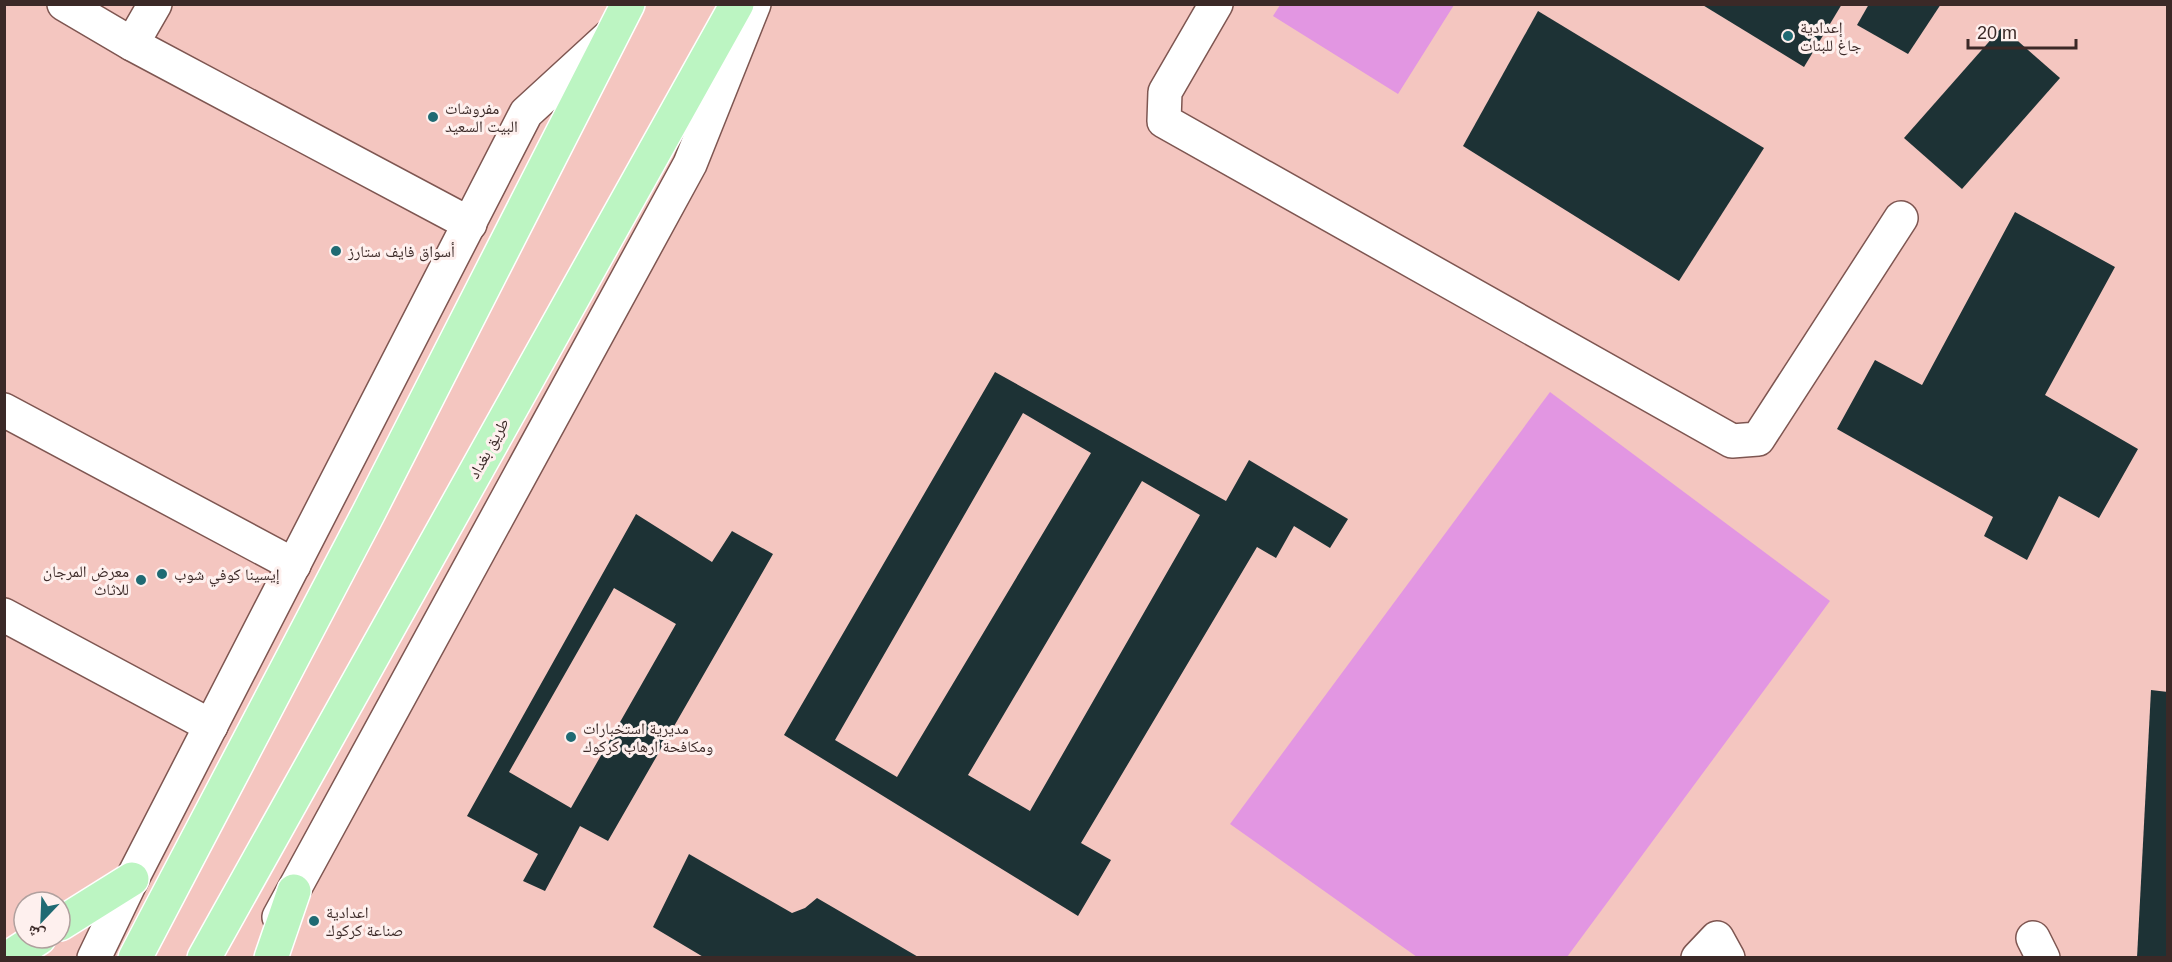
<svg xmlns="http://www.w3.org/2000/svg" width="2172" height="962" font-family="Arial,'Noto Naskh Arabic',sans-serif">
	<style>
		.green { fill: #e296e2 }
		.building { fill: #1d3235; fill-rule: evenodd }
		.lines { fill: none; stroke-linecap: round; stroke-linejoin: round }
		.minor-casing { stroke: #7e5651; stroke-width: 36 }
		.major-casing { stroke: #fff; stroke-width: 36 }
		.minor { stroke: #fff; stroke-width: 33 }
		.major { stroke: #bcf5c2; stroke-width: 33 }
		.poi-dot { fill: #1f6a73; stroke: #fef0ee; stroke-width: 2 }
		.labels { text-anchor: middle; stroke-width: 6; stroke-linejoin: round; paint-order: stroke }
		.poi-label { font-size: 16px; fill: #3b2927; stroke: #fef0ee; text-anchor: start }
		.street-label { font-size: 16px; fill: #3b2927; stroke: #fef0ee }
	</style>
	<rect width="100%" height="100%" fill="#f4c6c0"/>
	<g class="green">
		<path d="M1280,5V4L1454,5L1398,94L1273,16Z"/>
		<path d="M1550,392L1830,601L1567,957H1417L1230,824Z"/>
	</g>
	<g class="building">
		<path d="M1701,4H1842L1804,67Z"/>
		<path d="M1869,4H1941L1908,54L1857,25Z"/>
		<path d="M1538,11L1764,148L1679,281L1463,146Z"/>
		<path d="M2002,27L2060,78L1962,189L1904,138Z"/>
		<path d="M2015,212L2115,267L2045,395L2138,449L2099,518L2059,496L2027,560L1984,536L1993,517L1837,429L1875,360L1922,385Z"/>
		<path d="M995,372L1226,501L1249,460L1348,519L1330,548L1294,526L1276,558L1257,547L1081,843L1111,860L1078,916L784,735ZM1023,413L1091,453L897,777L835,740ZM1142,481L1200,515L1030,811L968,775Z"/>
		<path d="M636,514L712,562L732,531L773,554L608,841L580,826L545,891L523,881L538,854L467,816ZM614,588L676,624L571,808L509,772Z"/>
		<path d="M2151,690L2168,692V958H2137Z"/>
		<path d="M689,854L792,913L805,908L817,898L920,958H705L653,927Z"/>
	</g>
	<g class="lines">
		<g class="minor-casing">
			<g id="minor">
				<path d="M64,4L132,44L470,224"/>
				<path d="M1216,4L1165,92L1164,121L1732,441L1758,439L1901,218"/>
				<path d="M132,44L155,4"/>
				<path d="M4,410L294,565"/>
				<path d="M4,615L211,726"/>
				<path d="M279,917L690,164L754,4"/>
				<path d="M2033,938L2043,958"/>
				<path d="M94,958L132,879L526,113L610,36"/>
				<path d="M1698,958L1717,938L1728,958"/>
			</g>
		</g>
		<g class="major-casing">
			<g id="major">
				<path d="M60,924L132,879"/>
				<path d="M8,958L39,938"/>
				<path d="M135,958L368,514L628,4"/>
				<path d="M204,958L737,4"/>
				<path d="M271,958L294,891"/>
			</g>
		</g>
		<use href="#minor" class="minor"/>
		<use href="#major" class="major"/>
	</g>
	<g class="poi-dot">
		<circle cx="1788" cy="36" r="6"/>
		<circle cx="433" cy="117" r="6"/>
		<circle cx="336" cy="251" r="6"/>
		<circle cx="162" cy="574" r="6"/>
		<circle cx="141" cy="580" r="6"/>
		<circle cx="571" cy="737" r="6"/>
		<circle cx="314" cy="921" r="6"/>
	</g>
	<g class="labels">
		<g class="poi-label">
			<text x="1800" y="33">إعدادية<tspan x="1800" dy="18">جاغ للبنات</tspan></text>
			<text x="445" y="114">مفروشات<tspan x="445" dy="18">البيت السعيد</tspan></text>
			<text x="348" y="257">أسواق فايف ستارز</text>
			<text x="129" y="577" text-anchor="end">معرض المرجان<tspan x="129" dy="18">للاثاث</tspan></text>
			<text x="174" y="580">إيسينا كوفي شوب</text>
			<text x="583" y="734">مديرية استخبارات<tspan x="583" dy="18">ومكافحة ارهاب كركوك</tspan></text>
			<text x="326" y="918">اعدادية<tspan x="326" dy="18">صناعة كركوك</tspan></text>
		</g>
		<g class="street-label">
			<text transform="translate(488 448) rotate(-61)" y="6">طريق بغداد</text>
		</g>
	</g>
	<rect width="2172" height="962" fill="none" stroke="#3b2927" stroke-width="12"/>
	<g transform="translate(42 920) rotate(203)"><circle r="28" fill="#fef0ee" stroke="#b0a09e" stroke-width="1.5"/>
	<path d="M0-4.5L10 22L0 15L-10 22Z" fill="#1f6a73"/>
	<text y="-9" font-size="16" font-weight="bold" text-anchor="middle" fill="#3b2927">ش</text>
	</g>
	<path d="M1968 39v9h108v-9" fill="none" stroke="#3b2927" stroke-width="3"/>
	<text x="1977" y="39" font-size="18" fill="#3b2927" stroke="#fef0ee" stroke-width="4.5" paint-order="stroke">20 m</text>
</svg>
